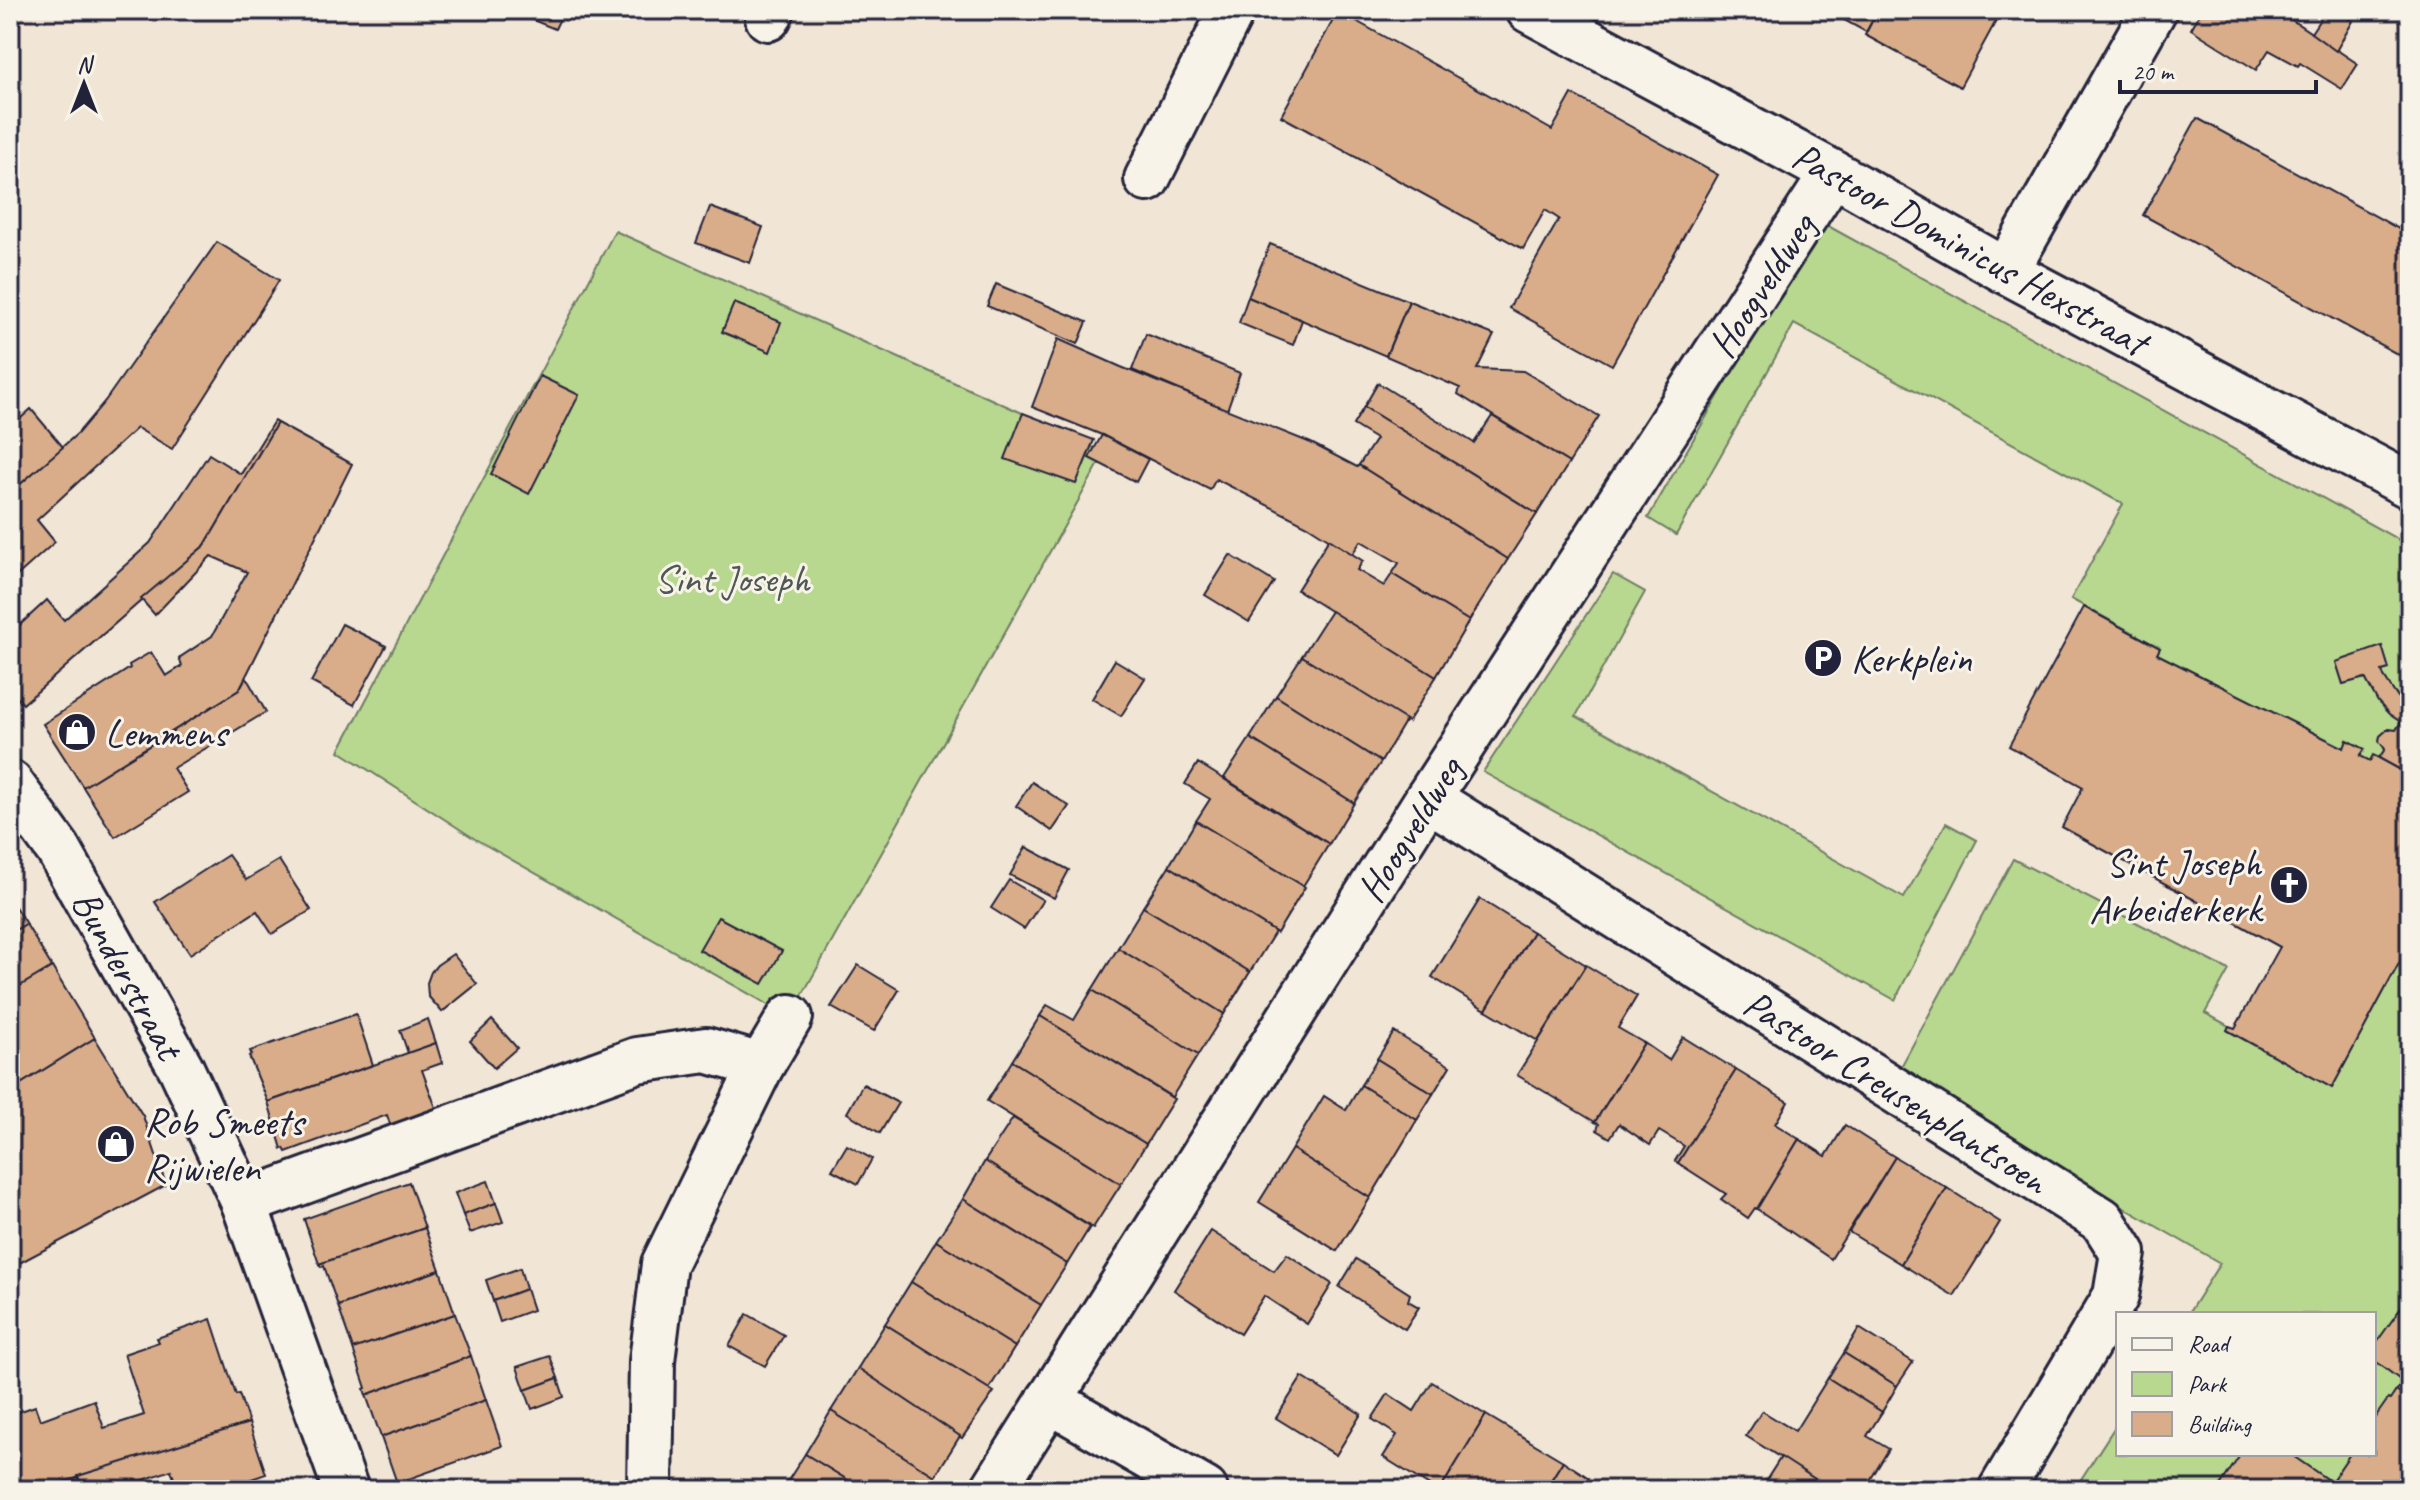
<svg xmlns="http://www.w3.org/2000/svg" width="2420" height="1500" font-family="Caveat,sans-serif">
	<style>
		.green { fill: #b8d78f; stroke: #6d7c65; stroke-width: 2 }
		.building { fill: #d9ad8a; stroke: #22223b; stroke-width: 2 }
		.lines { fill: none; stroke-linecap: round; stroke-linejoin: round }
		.minor-casing { stroke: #22223b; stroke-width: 50 }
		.minor { stroke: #f7f3e8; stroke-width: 44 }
		.labels { text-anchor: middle; stroke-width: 6; stroke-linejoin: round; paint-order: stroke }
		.street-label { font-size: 40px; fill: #22223b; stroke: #f7f3e8 }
		.park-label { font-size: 40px; fill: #4f5854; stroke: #f7f3e8 }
		.poi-label { font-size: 40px; fill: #22223b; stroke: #f7f3e8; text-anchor: start }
	</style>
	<rect width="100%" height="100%" fill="#f1e5d5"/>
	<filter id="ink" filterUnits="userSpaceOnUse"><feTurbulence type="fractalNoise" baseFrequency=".0125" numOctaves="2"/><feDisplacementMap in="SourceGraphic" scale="16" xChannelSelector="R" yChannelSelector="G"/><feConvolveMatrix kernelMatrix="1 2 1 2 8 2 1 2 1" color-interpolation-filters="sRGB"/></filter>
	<g filter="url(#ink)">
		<g class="green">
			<path d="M1819,221L2410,546V706C2398,698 2387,686 2382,671L2389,669L2382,647L2336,662L2343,684L2365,678C2375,696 2382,712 2401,722L2396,730L2388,729L2380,736L2379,741L2385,749L2379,758L2373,756L2370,761L2360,756L2364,749L2348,740L2344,748L2157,654L2160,648L2071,599L2123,504L1794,324L1676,535L1648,518Z"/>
			<path d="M615,231L1020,412L1105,453L790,1017L475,839L339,751Z"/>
			<path d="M1613,574L1645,592L1576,716L1904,898L1946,823L1977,840L1895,1000L1483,772Z"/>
			<path d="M2013,859L2229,970L2205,1013L2229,1026L2228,1031L2332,1088L2410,943V1490H2074L2118,1422V1454H2374V1314H2188L2220,1263L1896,1076Z"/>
		</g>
		<g class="building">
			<path d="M10,10H27L10,27Z"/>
			<path d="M508,10H564L555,29Z"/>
			<path d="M1826,10H1878L1866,32Z"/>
			<path d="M1878,10H2002L1960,87L1865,35Z"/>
			<path d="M2202,10H2277L2358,64L2342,89L2300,63L2298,66L2269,50L2256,70L2191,29Z"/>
			<path d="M2326,10H2335L2353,21L2336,51L2311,33Z"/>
			<path d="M1338,11L1552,130L1572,94L1718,175L1612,365L1509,308L1559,219L1545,210L1523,249L1281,116Z"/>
			<path d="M2197,118L2410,235V361L2143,215Z"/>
			<path d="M710,207L763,227L750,263L696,243Z"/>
			<path d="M217,242L279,280L270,295L172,449L137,428L37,520L55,542L10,582V493L78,433L105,401Z"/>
			<path d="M1270,244L1409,301L1386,356L1248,297Z"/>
			<path d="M996,284L1087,322L1078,344L987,306Z"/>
			<path d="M1248,297L1302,320L1293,345L1239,323Z"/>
			<path d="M1409,301L1494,335L1477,369L1523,371L1599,416L1569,463L1458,394L1460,388L1386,356Z"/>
			<path d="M734,303L781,322L770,352L722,332Z"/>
			<path d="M1146,334L1240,373L1227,410L1132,370Z"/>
			<path d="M1058,339L1121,367L1311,443L1357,467L1359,465L1508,559L1469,621L1392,574L1399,563L1361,541L1352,554L1308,526L1216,479L1210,490L1102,435L1032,407Z"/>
			<path d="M540,376L579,395L529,494L491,474Z"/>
			<path d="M1378,383L1474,443L1492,416L1569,463L1537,514L1364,407Z"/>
			<path d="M1364,407L1537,514L1508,559L1359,465L1376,439L1353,425Z"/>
			<path d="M31,409L63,447L10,493V428Z"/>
			<path d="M1023,413L1094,440L1076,484L1005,459Z"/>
			<path d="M274,421L277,423L205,545L23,704L10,690V634L47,600L64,620L150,543L209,454L241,474Z"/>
			<path d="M277,423L352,464L239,690L83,787L43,724L130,668L129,665L151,652L166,676L182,666L179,658L212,636L247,572L211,556L155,615L141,599L205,545Z"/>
			<path d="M1102,435L1148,459L1136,482L1089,458Z"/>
			<path d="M1329,539L1363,561L1357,570L1384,586L1392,574L1469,621L1436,677L1297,590Z"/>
			<path d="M1230,555L1274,582L1249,622L1205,595Z"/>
			<path d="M2084,607L2160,648L2157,654L2344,748L2347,740L2365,749L2360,756L2370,761L2373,755L2379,758L2410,775V943L2332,1088L2227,1030L2229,1026L2235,1028L2280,947L2062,827L2083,787L2009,746Z"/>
			<path d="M1331,611L1436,677L1408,722L1302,656Z"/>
			<path d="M342,624L386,646L354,705L311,682Z"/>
			<path d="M2382,646L2389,669L2382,671L2384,677L2398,698L2410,706V775L2379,758L2385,749L2379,741L2380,736L2388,729L2396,730L2401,722L2389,714L2378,702L2365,678L2343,684L2336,662Z"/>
			<path d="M1302,656L1406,720L1381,762L1276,696Z"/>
			<path d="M1115,660L1145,678L1121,716L1092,699Z"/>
			<path d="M246,677L266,712L173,768L188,792L115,837L83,787L239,690Z"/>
			<path d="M1276,696L1381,762L1354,803L1250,738Z"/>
			<path d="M1250,738L1354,803L1329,844L1224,778Z"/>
			<path d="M1198,763L1329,844L1303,886L1196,821L1210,799L1185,784Z"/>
			<path d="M1032,782L1069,806L1052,831L1016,806Z"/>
			<path d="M1196,821L1305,887L1277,933L1169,866Z"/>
			<path d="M1026,847L1069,870L1054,898L1010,875Z"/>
			<path d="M228,855L246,880L279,860L311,910L272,934L257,911L190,954L155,902Z"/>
			<path d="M1169,866L1275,932L1250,972L1143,907Z"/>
			<path d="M1009,880L1043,900L1024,929L991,908Z"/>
			<path d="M10,899L26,924L10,933Z"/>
			<path d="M1480,899L1533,932L1486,1010L1432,977Z"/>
			<path d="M1143,907L1250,972L1224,1014L1118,948Z"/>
			<path d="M718,917L782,951L763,984L699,950Z"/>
			<path d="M26,924L52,967L10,992V933Z"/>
			<path d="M1533,932L1586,965L1538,1041L1486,1010Z"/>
			<path d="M1118,948L1224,1014L1198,1055L1092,990Z"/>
			<path d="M453,954L477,984L442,1012L428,996L427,983L431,972L437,965Z"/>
			<path d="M858,965L899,990L874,1031L831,1007Z"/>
			<path d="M1586,965L1637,996L1618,1028L1644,1043L1595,1122L1517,1075Z"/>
			<path d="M52,967L95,1038L16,1087L10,1095V992Z"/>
			<path d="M1092,990L1198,1055L1172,1097L1040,1016L1047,1005L1074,1020Z"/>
			<path d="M356,1014L373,1065L268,1102L249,1056L252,1055L250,1051Z"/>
			<path d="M1040,1016L1174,1099L1146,1144L1012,1061Z"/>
			<path d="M428,1019L436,1043L408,1053L400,1030Z"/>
			<path d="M492,1020L517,1048L494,1068L470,1041Z"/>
			<path d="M1394,1032L1450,1066L1433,1094L1377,1059Z"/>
			<path d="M1683,1037L1736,1070L1678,1163L1675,1161L1684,1146L1659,1131L1650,1145L1619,1124L1610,1138L1597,1130L1599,1124L1595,1122L1644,1043L1669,1060Z"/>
			<path d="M95,1038L143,1116L166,1185L10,1268V1095L16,1087Z"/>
			<path d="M436,1043L442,1063L422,1070L439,1116L393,1133L387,1115L286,1152L284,1148L282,1149L268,1102Z"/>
			<path d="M1377,1059L1433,1094L1417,1120L1361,1085Z"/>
			<path d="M1012,1061L1146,1144L1121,1184L987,1101Z"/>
			<path d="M1736,1070L1788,1102L1775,1124L1799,1139L1757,1209L1755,1208L1748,1218L1721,1199L1726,1194L1678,1163Z"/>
			<path d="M863,1084L898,1103L880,1133L847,1113Z"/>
			<path d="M1361,1085L1417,1120L1370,1198L1292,1149L1324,1096L1346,1110Z"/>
			<path d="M1013,1118L1121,1184L1093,1228L985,1161Z"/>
			<path d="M1845,1125L1895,1157L1831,1259L1757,1209L1799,1139L1826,1156Z"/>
			<path d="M847,1145L872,1159L858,1184L832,1170Z"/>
			<path d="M1292,1149L1370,1198L1337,1251L1259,1202Z"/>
			<path d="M1895,1157L1947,1188L1901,1264L1849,1232Z"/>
			<path d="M985,1161L1090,1227L1067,1264L963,1199Z"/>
			<path d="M488,1181L496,1203L463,1215L455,1193Z"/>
			<path d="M409,1182L425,1228L319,1264L304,1219Z"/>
			<path d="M1947,1188L2000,1222L1954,1296L1901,1264Z"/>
			<path d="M963,1199L1067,1264L1041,1305L936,1241Z"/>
			<path d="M496,1203L503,1222L470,1233L463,1215Z"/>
			<path d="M425,1228L440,1270L338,1306L324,1266L321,1267L319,1264Z"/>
			<path d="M1211,1231L1274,1271L1287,1254L1332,1284L1307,1324L1264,1296L1240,1334L1174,1290Z"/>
			<path d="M936,1241L1041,1305L1015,1347L911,1282Z"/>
			<path d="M1356,1259L1410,1294L1408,1301L1419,1307L1405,1329L1339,1287Z"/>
			<path d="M520,1268L526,1289L493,1301L486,1280Z"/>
			<path d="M440,1270L455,1314L353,1349L338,1306Z"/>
			<path d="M911,1282L1015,1347L989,1389L885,1324Z"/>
			<path d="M526,1289L533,1310L500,1322L493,1301Z"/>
			<path d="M2410,1295V1401L2396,1391L2403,1382L2374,1360V1346Z"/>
			<path d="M455,1314L471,1356L366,1395L364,1389L366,1388L353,1349Z"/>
			<path d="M747,1314L784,1335L765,1366L729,1346Z"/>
			<path d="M211,1319L236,1395L239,1394L249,1423L39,1490H10V1415L35,1406L40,1420L94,1400L104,1428L144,1415L124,1354L159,1342L157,1338Z"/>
			<path d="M885,1324L994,1392L962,1438L858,1368Z"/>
			<path d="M1859,1328L1913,1362L1897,1386L1844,1353Z"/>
			<path d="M1844,1353L1897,1386L1882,1412L1828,1378Z"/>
			<path d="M471,1356L486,1400L381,1437L366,1395Z"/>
			<path d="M550,1356L558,1378L525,1390L517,1367Z"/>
			<path d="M858,1368L960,1436L935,1476L831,1411Z"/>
			<path d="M1302,1377L1361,1414L1336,1455L1276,1418Z"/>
			<path d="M558,1378L564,1397L532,1409L525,1390Z"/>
			<path d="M1828,1378L1882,1412L1867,1436L1889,1449L1864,1490H1832L1746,1436L1762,1411L1795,1431Z"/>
			<path d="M1432,1382L1486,1415L1440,1490H1436L1383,1457L1397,1435L1372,1419L1388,1394L1414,1411Z"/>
			<path d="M2396,1391L2410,1401V1490H2217L2241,1454H2290L2331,1482L2350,1454H2374V1419L2388,1399L2390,1400Z"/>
			<path d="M486,1400L502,1446L397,1483L381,1437Z"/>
			<path d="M831,1411L935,1476L927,1490H864L805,1454Z"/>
			<path d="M1486,1415L1563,1461L1545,1490H1440Z"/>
			<path d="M249,1423L266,1474L220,1490H178L171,1470L116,1490H83L78,1476Z"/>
			<path d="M805,1454L864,1490H782Z"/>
			<path d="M1781,1457L1832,1490H1760Z"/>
			<path d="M1563,1461L1589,1478L1581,1490H1545Z"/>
		</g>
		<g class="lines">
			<g class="minor-casing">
				<g id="minor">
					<path d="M1529,10L1833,173L2006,271L2410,486"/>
					<path d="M768,18L772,10"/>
					<path d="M1147,179L1232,10"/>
					<path d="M2006,271L2154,10"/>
					<path d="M10,783L58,849L181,1068L244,1203L346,1490"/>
					<path d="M1428,798L2102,1220L2123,1253L2116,1296L2001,1490"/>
					<path d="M244,1203L637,1060L706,1050L761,1066"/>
					<path d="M1049,1400L1205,1490"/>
					<path d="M650,1490L652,1361L664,1264L761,1066L790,1017"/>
					<path d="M993,1490L1428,798L1833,173"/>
				</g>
			</g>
			<use href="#minor" class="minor"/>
		</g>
	</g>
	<defs>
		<g id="parking-disc" transform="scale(2)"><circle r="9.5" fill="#22223b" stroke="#f7f3e8"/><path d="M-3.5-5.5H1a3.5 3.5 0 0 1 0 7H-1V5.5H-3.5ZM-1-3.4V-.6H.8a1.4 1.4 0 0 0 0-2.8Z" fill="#fff"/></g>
		<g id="shop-disc" transform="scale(2)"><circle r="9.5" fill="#22223b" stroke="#f7f3e8"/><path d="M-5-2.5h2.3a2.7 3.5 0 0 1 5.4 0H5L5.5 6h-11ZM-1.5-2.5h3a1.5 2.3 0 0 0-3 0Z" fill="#fff"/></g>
		<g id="church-disc" transform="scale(2)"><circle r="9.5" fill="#22223b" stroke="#f7f3e8"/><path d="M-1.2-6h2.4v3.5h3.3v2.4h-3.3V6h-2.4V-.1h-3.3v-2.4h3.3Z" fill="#fff"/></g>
	</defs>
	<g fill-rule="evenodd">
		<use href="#parking-disc" x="1823" y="658"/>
		<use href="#shop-disc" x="77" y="732"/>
		<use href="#church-disc" x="2289" y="885"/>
		<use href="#shop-disc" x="116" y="1144"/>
	</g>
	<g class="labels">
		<g class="street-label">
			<text transform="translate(1970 248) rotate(29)" y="14">Pastoor Dominicus Hexstraat</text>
			<text transform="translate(1761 285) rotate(-57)" y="14">Hoogveldweg</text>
			<text transform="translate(1409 829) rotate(-58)" y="14">Hoogveldweg</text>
			<text transform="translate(128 974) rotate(61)" y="14">Bunderstraat</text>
			<text transform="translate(1896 1091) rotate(32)" y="14">Pastoor Creusenplantsoen</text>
		</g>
		<g class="park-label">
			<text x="732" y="592">Sint Joseph</text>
		</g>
		<g class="poi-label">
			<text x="1851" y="672">Kerkplein</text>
			<text x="105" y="746">Lemmens</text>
			<text x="2261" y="876" text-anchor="end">Sint Joseph<tspan x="2261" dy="46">Arbeiderkerk</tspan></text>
			<text x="144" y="1135">Rob Smeets<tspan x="144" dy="46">Rijwielen</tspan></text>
		</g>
	</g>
	<rect width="2420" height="1500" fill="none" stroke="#f7f3e8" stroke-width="40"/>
	<rect x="20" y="20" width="2380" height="1460" fill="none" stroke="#22223b" stroke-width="3" filter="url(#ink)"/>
	<rect x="2116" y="1312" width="260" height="144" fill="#f7f3e8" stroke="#a29fa3" stroke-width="2"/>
	<rect x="2132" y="1338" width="40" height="12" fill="#f7f3e8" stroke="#a29fa3" stroke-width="2"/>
	<text x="2188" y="1352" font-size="24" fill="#22223b">Road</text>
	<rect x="2132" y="1372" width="40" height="24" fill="#b8d78f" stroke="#a29fa3" stroke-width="2"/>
	<text x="2188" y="1392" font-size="24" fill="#22223b">Park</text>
	<rect x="2132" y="1412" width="40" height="24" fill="#d9ad8a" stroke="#a29fa3" stroke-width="2"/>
	<text x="2188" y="1432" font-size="24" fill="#22223b">Building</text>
	<g transform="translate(84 84)" stroke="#f7f3e8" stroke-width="6" paint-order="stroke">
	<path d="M0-6L14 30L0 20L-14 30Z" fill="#22223b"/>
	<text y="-12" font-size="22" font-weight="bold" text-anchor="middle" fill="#22223b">N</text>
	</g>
	<path d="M2120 80v12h196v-12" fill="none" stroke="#22223b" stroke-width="4"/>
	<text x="2132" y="80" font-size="24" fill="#22223b" stroke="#f7f3e8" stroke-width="6" paint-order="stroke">20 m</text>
</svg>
